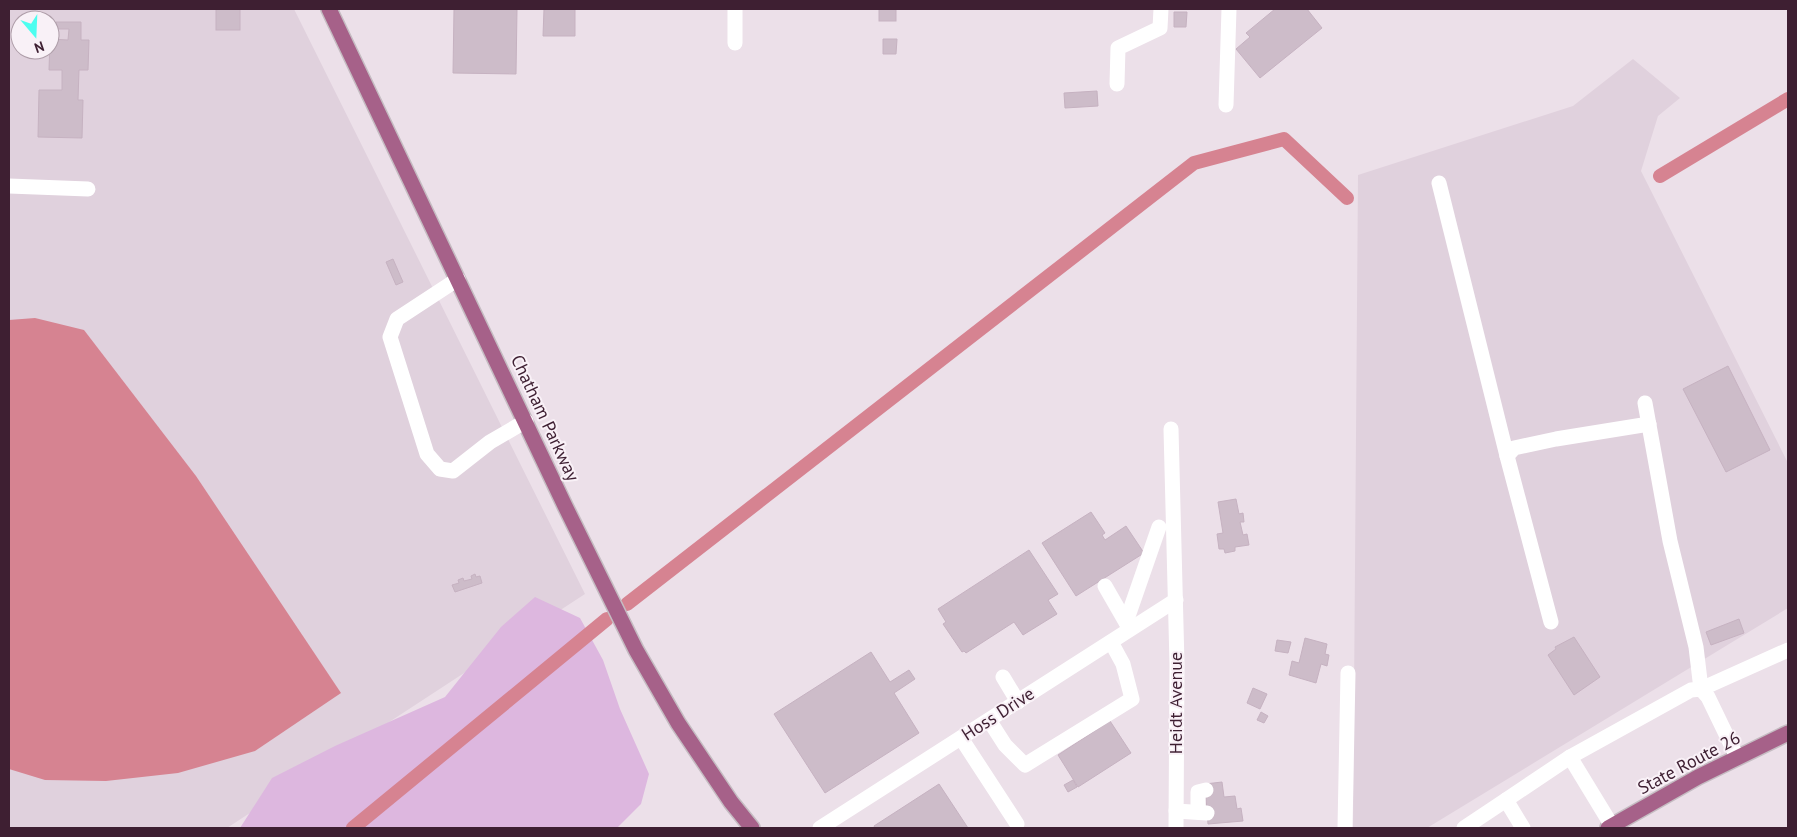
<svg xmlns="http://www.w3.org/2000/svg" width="1797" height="837" font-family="'PT Sans',sans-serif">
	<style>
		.built { fill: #e0d1dd; fill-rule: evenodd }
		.green { fill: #ddb7df }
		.water { fill: #d68391 }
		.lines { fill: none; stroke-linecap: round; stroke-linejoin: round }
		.canal { stroke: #d68391; stroke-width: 14 }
		.building { fill: #cdbcc9; stroke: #c6b2c1 }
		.major-casing { stroke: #c5bcc2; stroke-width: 18 }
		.minor { stroke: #fff; stroke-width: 15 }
		.major { stroke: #a66189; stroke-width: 15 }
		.labels { text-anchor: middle; stroke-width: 4; stroke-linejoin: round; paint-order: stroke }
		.street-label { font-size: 18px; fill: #3e1f32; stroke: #f9f1f7 }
	</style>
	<rect width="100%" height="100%" fill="#ece0e9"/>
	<g class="built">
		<path d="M9,9H294L585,594L227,828H9ZM20,20H50V50H20Z"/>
		<path d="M1633,59L1680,98L1658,116L1641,171L1788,463V608L1427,828H1353L1358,175L1573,106Z"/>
	</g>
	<path class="green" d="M535,597L580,618L603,660L620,709L649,774L641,804L617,828H240L272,778L335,746L445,697L501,627Z"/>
	<path class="water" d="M35,318L84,330L196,476L341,693L255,751L178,773L106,781L45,780L9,769V320Z"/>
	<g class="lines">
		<g class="canal">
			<path d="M1660,176L1788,99"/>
			<path d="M627,604L1194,163L1284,139L1347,198"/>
			<path d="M353,828L607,619"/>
		</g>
	</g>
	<g class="building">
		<rect x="216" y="9" width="24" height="21"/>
		<path d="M454,9H517L516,74L453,73Z"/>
		<path d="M544,9H575V36H543Z"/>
		<rect x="879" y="9" width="17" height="12"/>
		<path d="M1275,9H1307L1322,28L1260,78L1236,49L1250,37L1246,33Z"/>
		<path d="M1174,12H1187L1186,27H1174Z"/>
		<path d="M56,22H81V40H89L88,70H79L78,100H83L82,138L38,137L39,90H62V70H49L50,39L68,40L69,29H56Z"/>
		<path d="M883,39H897L896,54H883Z"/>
		<path d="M1097,91L1098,106L1065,108L1064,93Z"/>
		<path d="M393,259L403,282L396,285L386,262Z"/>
		<path d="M1728,366L1770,450L1726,472L1683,389Z"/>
		<path d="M1236,499L1239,514L1243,513L1244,522H1240L1243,535L1247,534L1249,545L1235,547V551L1225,553L1224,549H1219L1217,534L1223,533L1218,502Z"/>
		<path d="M1091,512L1105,533L1102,535L1105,540L1126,526L1144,553L1076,596L1042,543Z"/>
		<path d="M1029,550L1058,594L1048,600L1057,614L1023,635L1014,622L966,653L964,651L962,652L943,624L946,622L938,609Z"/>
		<path d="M475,574L476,577L480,576L482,583L455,592L452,585L459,583L458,580L463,578L464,581L472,579L471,576Z"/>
		<path d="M1739,619L1744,633L1711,645L1706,632Z"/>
		<path d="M1574,637L1600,677L1574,695L1548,655L1556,649L1555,647Z"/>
		<path d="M1305,638L1327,644L1325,654L1329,655L1327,666L1321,664L1316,683L1289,675L1292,661L1299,663Z"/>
		<path d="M1277,640L1291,642L1288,653L1275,651Z"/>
		<path d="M871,652L890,682L909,670L915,679L894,693L919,733L825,793L774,714Z"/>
		<path d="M1253,688L1267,694L1260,709L1247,703Z"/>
		<path d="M1261,712L1268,716L1264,723L1257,720Z"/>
		<path d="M1110,721L1131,753L1078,787L1058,755Z"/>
		<path d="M1073,780L1077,787L1068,792L1064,785Z"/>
		<path d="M1222,782L1224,797L1235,796L1237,809L1241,808L1243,821L1208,824L1205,784Z"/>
		<path d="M939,784L968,828H875L874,826Z"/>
	</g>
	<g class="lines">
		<g class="major-casing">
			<g id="major">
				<path d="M329,9L565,506L636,650L678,723L731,802L752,828"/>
				<path d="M1608,828L1698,777L1788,733"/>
			</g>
		</g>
		<g class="minor">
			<path d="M735,43V9"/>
			<path d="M1117,84L1118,48L1160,28L1161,9"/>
			<path d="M1226,105L1229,9"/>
			<path d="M1439,183L1507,456"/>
			<path d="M9,186L88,189"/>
			<path d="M458,279L397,319L390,337L427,454L440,469L453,471L490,442L526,421"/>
			<path d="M1645,403L1670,541L1696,647L1701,689L1788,650"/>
			<path d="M1171,429L1177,664L1176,828"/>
			<path d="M1105,586L1128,626"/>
			<path d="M1126,622L1159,527"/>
			<path d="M1551,622L1507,456L1514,448L1556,439L1649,424"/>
			<path d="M1003,677L1018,702"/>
			<path d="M989,720L1005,745L1025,765L1132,699L1123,664L1111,642"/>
			<path d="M961,738L1017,824"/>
			<path d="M1570,757L1612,826"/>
			<path d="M1176,811L1207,813"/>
			<path d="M1198,812V792L1206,790"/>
			<path d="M820,828L1176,600"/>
			<path d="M1345,828L1348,673"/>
			<path d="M1464,828L1506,800"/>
			<path d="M1523,828L1506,800L1570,757L1691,690L1701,689L1708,697L1737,757"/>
		</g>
		<use href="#major" class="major"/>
	</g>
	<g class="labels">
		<g class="street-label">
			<text transform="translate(545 418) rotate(65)" y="6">Chatham Parkway</text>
			<text transform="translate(1176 703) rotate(-90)" y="6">Heidt Avenue</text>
			<text transform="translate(998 714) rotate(-33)" y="6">Hoss Drive</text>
			<text transform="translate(1689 763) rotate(-28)" y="6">State Route 26</text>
		</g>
	</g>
	<rect width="1797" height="837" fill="none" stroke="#3e1f32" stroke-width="20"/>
	<g transform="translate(35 35) rotate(161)"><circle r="24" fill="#f9f1f7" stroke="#ae9da8"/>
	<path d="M0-4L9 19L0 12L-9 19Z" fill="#4dfef0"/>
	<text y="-8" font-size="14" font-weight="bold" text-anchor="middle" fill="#3e1f32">N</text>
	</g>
</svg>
